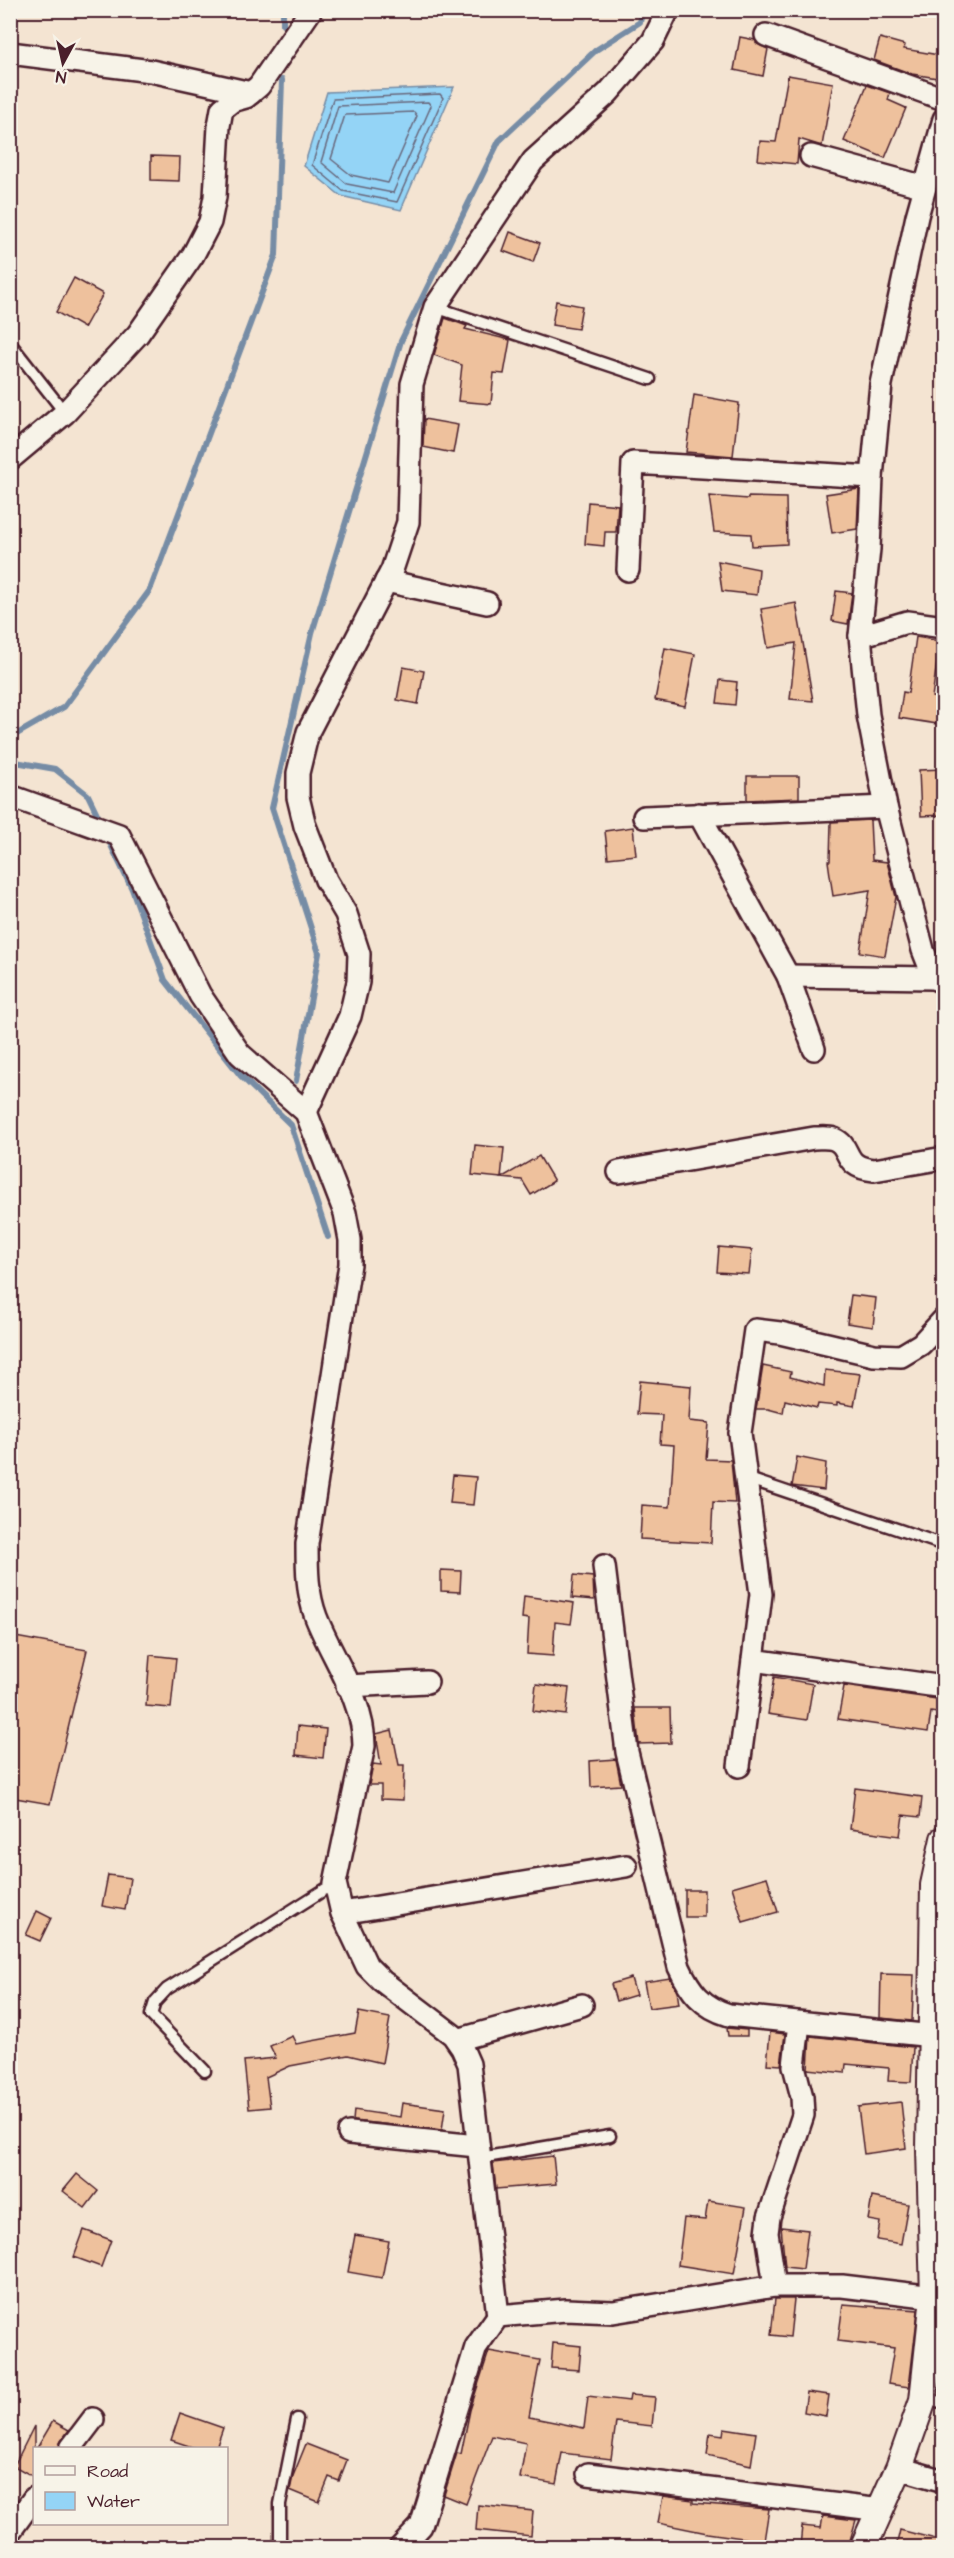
<svg xmlns="http://www.w3.org/2000/svg" width="954" height="2558" font-family="'Architects Daughter',sans-serif">
	<style>
		.water { fill: #94d4f6; stroke: #768ca5; stroke-width: 1.5 }
		.lines { fill: none; stroke-linecap: round; stroke-linejoin: round }
		.shore { stroke: #68677c; stroke-width: 1.5 }
		.stream { stroke: #768ca5; stroke-width: 6 }
		.building { fill: #eec19d; stroke: #4a1f2b; stroke-width: 1.5 }
		.service-casing { stroke: #4a1f2b; stroke-width: 15 }
		.minor-casing { stroke: #4a1f2b; stroke-width: 26 }
		.tertiary-casing { stroke: #4a1f2b; stroke-width: 30 }
		.service { stroke: #f7f3e8; stroke-width: 10 }
		.minor { stroke: #f7f3e8; stroke-width: 21 }
		.tertiary { stroke: #f7f3e8; stroke-width: 26 }
	</style>
	<rect width="100%" height="100%" fill="#f4e4d2"/>
	<filter id="ink" filterUnits="userSpaceOnUse"><feTurbulence type="fractalNoise" baseFrequency=".0167" numOctaves="2"/><feDisplacementMap in="SourceGraphic" scale="12" xChannelSelector="R" yChannelSelector="G"/><feConvolveMatrix kernelMatrix="1 2 1 2 8 2 1 2 1" color-interpolation-filters="sRGB"/></filter>
	<g filter="url(#ink)">
		<path class="water" d="M454,87L401,210L341,196L304,166L327,92Z"/>
		<g class="lines">
			<g class="shore">
				<path d="M440,94L443,98L397,202L343,191L312,165L333,99Z"/>
				<path d="M428,102L431,106L393,193L347,184L321,162L338,106Z"/>
				<path d="M414,112L417,116L388,183L351,175L331,159L345,115Z"/>
			</g>
			<g class="stream">
				<path d="M283,25V10"/>
				<path d="M10,738L64,707L150,590L276,255L282,80"/>
				<path d="M10,761L55,769L88,795L101,822"/>
				<path d="M107,837L132,889L165,980L240,1075L291,1125L328,1237"/>
				<path d="M296,1081L319,953L272,808L312,633L401,341L499,141L596,50L640,22L643,10"/>
			</g>
		</g>
		<g class="building">
			<path d="M740,37L755,40L757,44L768,49L763,76L734,70Z"/>
			<path d="M880,38L905,45L904,49L944,56V79L912,74L874,60Z"/>
			<path d="M788,75L833,83L822,146L799,139L797,164L758,160L760,141L776,142Z"/>
			<path d="M867,85L890,93L888,100L906,108L885,158L844,141Z"/>
			<path d="M151,156L180,157L179,181L151,180Z"/>
			<path d="M510,232L540,243L533,262L503,251Z"/>
			<path d="M74,278L103,294L84,328L56,312Z"/>
			<path d="M556,301L582,306L578,329L552,325Z"/>
			<path d="M445,318L467,326L465,329L510,340L504,374L494,373L491,404L458,401L462,365L434,355Z"/>
			<path d="M694,395L739,403L733,456L686,452Z"/>
			<path d="M424,419L458,425L453,453L423,447Z"/>
			<path d="M859,489L857,529L832,533L826,494Z"/>
			<path d="M709,496L748,499V497L786,498L787,544L752,546L751,534L714,532Z"/>
			<path d="M588,502L618,505L616,532H605L604,546L585,544Z"/>
			<path d="M718,561L759,569L757,595L722,591Z"/>
			<path d="M836,591L852,593L848,624L832,621Z"/>
			<path d="M796,603L802,637L813,701L790,699L796,643L768,648L761,609Z"/>
			<path d="M916,637L940,641L932,697L944,698V725L899,718L903,692L908,693Z"/>
			<path d="M665,648L695,654L685,706L655,700Z"/>
			<path d="M403,667L424,671L418,704L397,700Z"/>
			<path d="M720,680L737,682L735,705L717,703Z"/>
			<path d="M944,769V815L921,816L919,770Z"/>
			<path d="M747,776H799V798L747,800Z"/>
			<path d="M870,820L872,860L887,862L896,897L885,956L860,952L870,890L833,896L828,861H830L831,822Z"/>
			<path d="M633,827L636,855L608,858L605,831Z"/>
			<path d="M475,1145L504,1148L501,1178L472,1175Z"/>
			<path d="M539,1156L554,1181L531,1195L522,1180L501,1178Z"/>
			<path d="M719,1247L752,1250L749,1274L717,1272Z"/>
			<path d="M851,1295L876,1298L873,1327L847,1323Z"/>
			<path d="M763,1366L791,1372L790,1377L824,1386L825,1370L860,1374L854,1406L837,1403V1406L818,1404L817,1408L785,1400L783,1413L768,1409H756Z"/>
			<path d="M640,1381L691,1386L689,1421L709,1423L706,1459L731,1460L735,1503L713,1502L711,1543L640,1539L642,1505L670,1507L674,1445L660,1444L662,1415L637,1414Z"/>
			<path d="M797,1457L826,1463L824,1490L792,1486Z"/>
			<path d="M453,1475L476,1477L473,1505L450,1503Z"/>
			<path d="M441,1570L461,1571L460,1592L441,1591Z"/>
			<path d="M574,1575L593,1577L594,1600L572,1598Z"/>
			<path d="M524,1596L574,1603L571,1624L555,1622L553,1656L527,1654L529,1619L522,1618Z"/>
			<path d="M10,1636L87,1650L50,1804L10,1797Z"/>
			<path d="M150,1655L176,1658L171,1708L146,1706Z"/>
			<path d="M774,1677L813,1684L807,1720L768,1714Z"/>
			<path d="M536,1684L569,1688L566,1715L533,1711Z"/>
			<path d="M844,1686L944,1700V1714L931,1712L928,1732L838,1719Z"/>
			<path d="M635,1708H670L671,1743L639,1744Z"/>
			<path d="M298,1726L326,1729L323,1758L296,1755Z"/>
			<path d="M392,1730L399,1765H404L403,1800L381,1799V1785H369L373,1764L381,1765L376,1734Z"/>
			<path d="M616,1759L621,1785L591,1787L590,1761Z"/>
			<path d="M855,1788L922,1797L920,1817L903,1815L900,1836L850,1829Z"/>
			<path d="M108,1875L130,1878L125,1910L102,1906Z"/>
			<path d="M767,1877L778,1912L743,1922L732,1887Z"/>
			<rect x="685" y="1890" width="19" height="27"/>
			<path d="M37,1911L51,1918L40,1941L26,1935Z"/>
			<path d="M881,1974L914,1975L912,2021L880,2018Z"/>
			<path d="M631,1978L636,1995L616,2001L611,1984Z"/>
			<path d="M670,1978L677,1991L679,2004L649,2008L644,1982Z"/>
			<path d="M359,2012L390,2018L382,2063L348,2055L290,2066L266,2077L270,2107L249,2109L244,2061L276,2058L270,2046L292,2036L296,2044L355,2033Z"/>
			<path d="M727,2028L747,2030V2036H728Z"/>
			<path d="M770,2032L785,2034L781,2065L767,2064Z"/>
			<path d="M810,2036L913,2047L911,2082L888,2081L889,2068L846,2064L845,2073L808,2069Z"/>
			<path d="M901,2102L906,2148L864,2154L858,2107Z"/>
			<path d="M402,2103L445,2109L442,2130L353,2121L354,2110L400,2117Z"/>
			<path d="M553,2156L556,2184L496,2189L493,2163Z"/>
			<path d="M77,2174L98,2191L85,2208L63,2191Z"/>
			<path d="M872,2197L908,2204L901,2244L877,2240L880,2222L868,2220Z"/>
			<path d="M708,2201L746,2207L734,2274L678,2265L684,2218L705,2220Z"/>
			<path d="M781,2227L808,2230L803,2269L785,2267Z"/>
			<path d="M84,2230L111,2240L101,2267L74,2257Z"/>
			<path d="M355,2235L389,2241L382,2278L348,2272Z"/>
			<path d="M775,2299H794L790,2337L771,2335Z"/>
			<path d="M843,2304L918,2310L909,2387L888,2384L894,2348L838,2341Z"/>
			<path d="M553,2343L581,2346L579,2370L551,2368Z"/>
			<path d="M489,2351L540,2360L529,2417L584,2428L588,2396L629,2401L630,2395L655,2397L652,2426L616,2422L611,2459L562,2453L556,2484L520,2478L526,2443L492,2436L466,2504L444,2495L457,2453L461,2454L470,2410Z"/>
			<path d="M942,2365H944V2392H939Z"/>
			<path d="M807,2392L829,2395L826,2416L804,2412Z"/>
			<path d="M180,2413L223,2428L216,2448H195L171,2440Z"/>
			<path d="M53,2421L69,2430L61,2441L59,2448H37Z"/>
			<path d="M34,2426V2477L14,2466Z"/>
			<path d="M724,2428L756,2433L751,2465L707,2455L710,2433L723,2435Z"/>
			<path d="M306,2444L347,2460L339,2481L329,2477L319,2502L290,2490L293,2476Z"/>
			<path d="M663,2496L693,2500V2503L769,2509L764,2541L707,2533L658,2523Z"/>
			<path d="M478,2505L533,2511L531,2536L476,2530Z"/>
			<path d="M823,2516L856,2520L848,2547H800L802,2526L821,2528Z"/>
			<path d="M900,2530L944,2541V2547H896Z"/>
		</g>
		<g class="lines">
			<g class="service-casing">
				<g id="service">
					<path d="M435,307L650,379"/>
					<path d="M10,343L65,413"/>
					<path d="M746,1478L944,1545"/>
					<path d="M205,2071L151,2015L155,2002L167,1989L335,1883"/>
					<path d="M480,2158L610,2136"/>
					<path d="M923,2400L944,2402"/>
					<path d="M280,2548V2504L297,2419"/>
				</g>
			</g>
			<g class="minor-casing">
				<g id="minor">
					<path d="M766,35L944,99"/>
					<path d="M10,53L151,71L251,93"/>
					<path d="M944,119L917,216L881,384L872,477L869,549L860,636L868,715L886,807L923,950L934,978L944,983"/>
					<path d="M811,156L925,187"/>
					<path d="M10,459L65,413L138,334L193,255L210,222L215,197L219,126L222,109L232,101L246,97L259,86L311,10"/>
					<path d="M628,570L633,463L872,477"/>
					<path d="M386,581L487,603"/>
					<path d="M860,636L907,622L944,627"/>
					<path d="M10,796L119,835L200,995L240,1054L306,1112L345,1213L350,1240V1264L307,1544C307,1569 307,1593 316,1617C332,1658 364,1700 364,1746L335,1883L342,1913L367,1966L382,1981L453,2035L462,2048L469,2064L498,2316"/>
					<path d="M699,814L788,976L814,1049"/>
					<path d="M644,817L886,807"/>
					<path d="M788,976L934,978"/>
					<path d="M306,1112L350,1016L358,982L359,954L346,914L326,880L305,826L298,797V773L308,732L392,570L408,522L412,384L435,307L533,161L608,93L653,41L668,10"/>
					<path d="M619,1172L814,1138C821,1138 828,1137 834,1139C853,1147 841,1167 874,1170L944,1158"/>
					<path d="M944,1319L921,1344L901,1356L874,1355L780,1333L755,1330L740,1433L761,1594L753,1660L944,1687"/>
					<path d="M604,1566L627,1752L679,1967C690,1991 702,2007 729,2015L933,2036"/>
					<path d="M347,1686L427,1682"/>
					<path d="M739,1766L753,1660"/>
					<path d="M342,1913L626,1866"/>
					<path d="M457,2040L582,2005"/>
					<path d="M349,2133L477,2146"/>
					<path d="M775,2286L767,2233L769,2217L803,2115L802,2097L794,2066L799,2023"/>
					<path d="M71,2448L93,2419"/>
					<path d="M899,2468L944,2481"/>
					<path d="M588,2474L881,2510"/>
					<path d="M10,2531L34,2498"/>
					<path d="M400,2548L421,2526L476,2347L498,2316L566,2310L613,2312L775,2286H842L934,2297"/>
				</g>
			</g>
			<g class="tertiary-casing">
				<path id="tertiary" d="M863,2548L899,2468L923,2400L934,2297L930,2149L934,1885L944,1839"/>
			</g>
			<use href="#service" class="service"/>
			<use href="#minor" class="minor"/>
			<use href="#tertiary" class="tertiary"/>
		</g>
	</g>
	<rect width="954" height="2558" fill="none" stroke="#f7f3e8" stroke-width="36"/>
	<rect x="18" y="18" width="918" height="2522" fill="none" stroke="#4a1f2b" stroke-width="2" filter="url(#ink)"/>
	<rect x="33" y="2447" width="195" height="78" fill="#f7f3e8" stroke="#b29e9c" stroke-width="1.5"/>
	<rect x="45" y="2466" width="30" height="9" fill="#f7f3e8" stroke="#b29e9c" stroke-width="1.5"/>
	<text x="87" y="2477" font-size="18" fill="#4a1f2b">Road</text>
	<rect x="45" y="2492" width="30" height="18" fill="#94d4f6" stroke="#b29e9c" stroke-width="1.5"/>
	<text x="87" y="2507" font-size="18" fill="#4a1f2b">Water</text>
	<g transform="translate(63 63) rotate(188)" stroke="#f7f3e8" stroke-width="4.5" paint-order="stroke">
	<path d="M0-4.5L10 22L0 15L-10 22Z" fill="#4a1f2b"/>
	<text y="-9" font-size="16" font-weight="bold" text-anchor="middle" fill="#4a1f2b">N</text>
	</g>
</svg>
